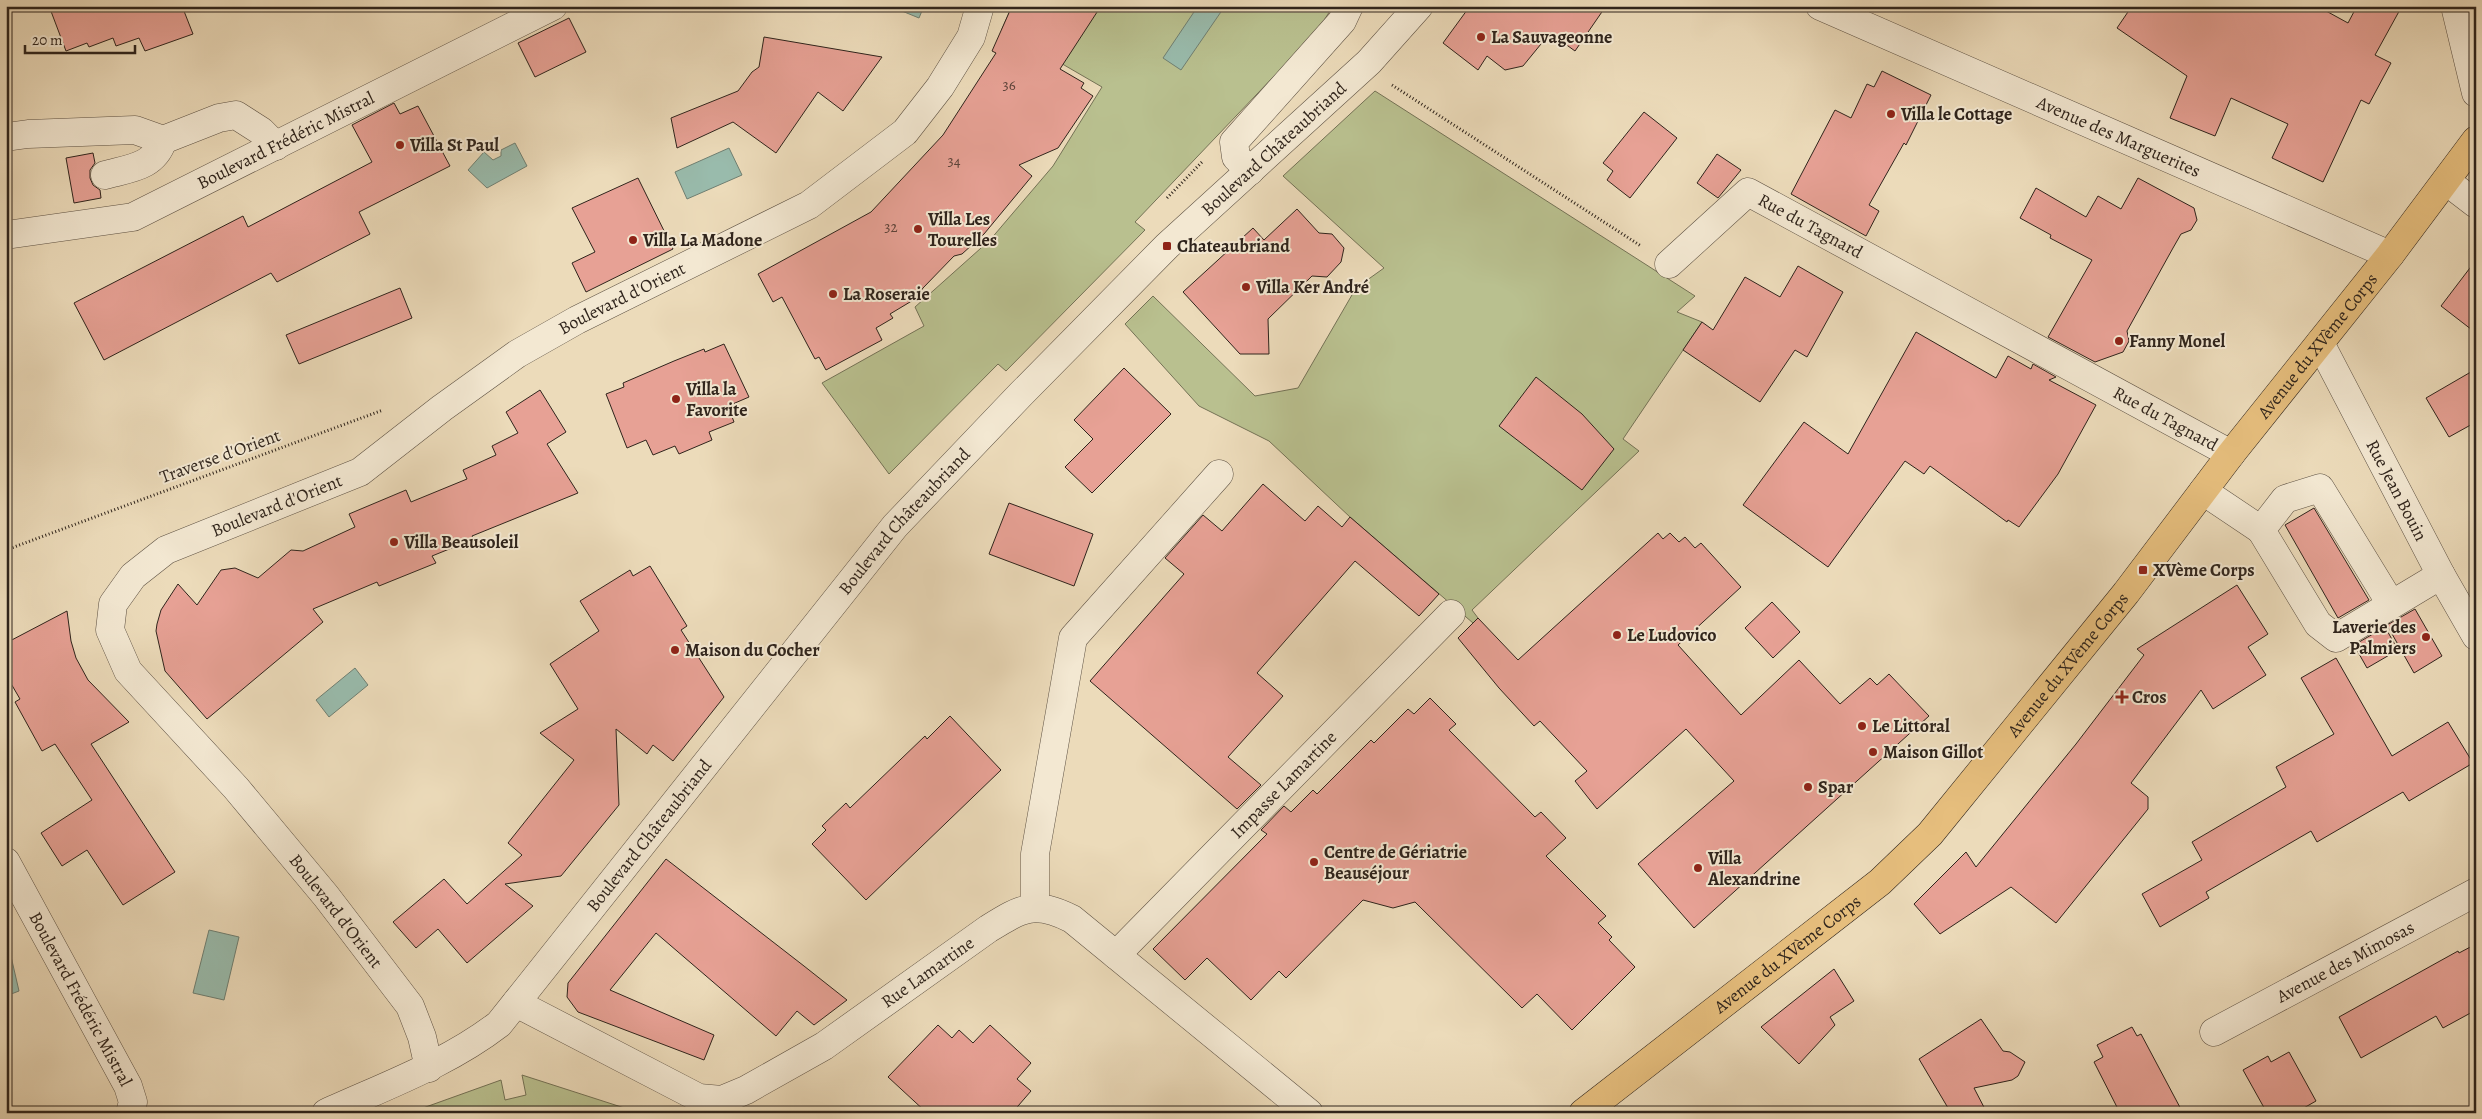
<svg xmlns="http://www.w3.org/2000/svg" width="2482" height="1119" font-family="Alegreya,serif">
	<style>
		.green { fill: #b9c08f; stroke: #747256 }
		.water { fill: #99bbac; stroke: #6f7f72 }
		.building { fill: #e7a195; stroke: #2f241c }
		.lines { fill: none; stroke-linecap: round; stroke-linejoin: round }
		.minor-casing { stroke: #5e5244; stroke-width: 29 }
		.major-casing { stroke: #2f241c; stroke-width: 29 }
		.path { stroke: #2f241c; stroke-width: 3; stroke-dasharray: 1 2.5; stroke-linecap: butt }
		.minor { stroke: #f3e8d2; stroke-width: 28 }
		.major { stroke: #e6be7d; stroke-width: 28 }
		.poi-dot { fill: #8f2418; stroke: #f3e8d2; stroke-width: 2 }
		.labels { text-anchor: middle; stroke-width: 4; stroke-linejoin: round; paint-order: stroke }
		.number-label { font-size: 15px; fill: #5d433a }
		.poi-label { font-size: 18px; font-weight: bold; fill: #2f241c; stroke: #f3e8d2; text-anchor: start }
		.street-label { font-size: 18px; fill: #2f241c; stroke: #f3e8d2 }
	</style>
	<rect width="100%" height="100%" fill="#ecdbba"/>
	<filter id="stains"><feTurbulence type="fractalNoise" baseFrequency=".004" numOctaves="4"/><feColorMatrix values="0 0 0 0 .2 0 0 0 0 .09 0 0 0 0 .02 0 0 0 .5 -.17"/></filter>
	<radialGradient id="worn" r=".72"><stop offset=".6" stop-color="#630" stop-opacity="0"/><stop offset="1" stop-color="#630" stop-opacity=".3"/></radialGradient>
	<g class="green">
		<path d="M1012,6H1333L1318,30L1135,222L1145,230L1006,371L998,364L889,474L822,383L924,326L915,307L990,240L1053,166L1102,87L1002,29Z"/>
		<path d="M1375,91L1695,296L1677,312L1702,322L1623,439L1639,451L1472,610L1478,618L1473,623L1350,517L1269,441L1199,406L1125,324L1153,296L1255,396L1298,388L1356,288L1384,268L1283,176Z"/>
		<path d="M522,1075L640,1113H409L501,1080L505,1100L526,1095Z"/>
	</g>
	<g class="water">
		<path d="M898,6H924L919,18L897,9Z"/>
		<path d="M1198,6H1225L1181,70L1163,58Z"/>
		<path d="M515,143L527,166L487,188L468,170L484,152L493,160L501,156V150Z"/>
		<path d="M729,148L742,175L687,199L675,172Z"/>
		<path d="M355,668L368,685L329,717L316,700Z"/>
		<path d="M209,930L239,937L224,1000L193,993Z"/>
		<path d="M6,952H10L19,991L6,996Z"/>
	</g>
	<g class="building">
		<path d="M49,6H182L193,34L145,51L139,38L116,46L113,38L89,47L87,43L66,51Z"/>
		<path d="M1012,6H1101L1060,69L1084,83L1081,88L1093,96L1058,148L1019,165L1032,176L984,234L962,254L954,256L923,288L915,299L890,314L893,318L876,328L882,340L826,370L819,357L815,359L782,297L773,302L758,274L871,212L943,135L996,53L992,51Z"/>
		<path d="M1470,6H1606L1575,51L1550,33L1523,66L1505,70L1487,56L1478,70L1443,43Z"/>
		<path d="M2132,6H2317L2348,23L2357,6H2402L2375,55L2391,63L2369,104L2361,100L2323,182L2272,158L2288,124L2231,98L2215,136L2170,118L2187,76L2117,28Z"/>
		<path d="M569,18L586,52L535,77L518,43Z"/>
		<path d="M764,37L882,57L843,111L818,92L776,153L733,122L677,148L671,118L738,91L752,72L759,67Z"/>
		<path d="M1882,71L1931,95L1906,145L1904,143L1869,205L1879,211L1866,236L1791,194L1835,110L1851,118L1867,84L1874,87Z"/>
		<path d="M394,103L400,114L418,106L450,166L359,212L370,234L277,282L271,273L104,360L74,303L243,216L248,227L372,162L352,125Z"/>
		<path d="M1644,112L1677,138L1630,198L1607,180L1613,171L1603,163Z"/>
		<path d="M93,153L95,163L90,170V178L93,185L100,190L101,198L74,203L66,158Z"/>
		<path d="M1717,154L1741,170L1718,198L1697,183Z"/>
		<path d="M638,178L673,249L586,292L572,263L595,252L572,208Z"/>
		<path d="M2138,178L2194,208L2197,220L2191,230L2181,234L2173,248L2127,331L2129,341L2123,352L2095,362L2048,337L2092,260L2050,238L2051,235L2020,218L2036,188L2086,217L2098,196L2121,209Z"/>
		<path d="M1297,209L1319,233L1332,234L1344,248L1341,262L1327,277L1312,276L1268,319L1269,354H1240L1183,292L1253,228L1264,240Z"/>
		<path d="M2476,260V333L2441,306Z"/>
		<path d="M1798,266L1843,292L1807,357L1795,350L1760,402L1683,350L1702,322L1713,330L1745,277L1780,297Z"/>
		<path d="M400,288L412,318L299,364L286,335Z"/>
		<path d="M1916,332L1996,378L2008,356L2031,369L2033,364L2056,377L2049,380L2096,405L2058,474L2019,527L2008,520L2007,522L1930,466L1924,474L1905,461L1828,567L1743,505L1804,422L1848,454Z"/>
		<path d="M724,344L749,397L728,406L734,422L709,432L712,440L679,454L675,446L653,455L646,440L627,448L606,394L624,387L623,383L674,361L704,349L705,352Z"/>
		<path d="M1124,368L1171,414L1092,493L1065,467L1093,439L1074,420Z"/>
		<path d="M2476,369V422L2449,437L2426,398Z"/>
		<path d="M1536,377L1582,414L1614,449L1582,490L1499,426Z"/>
		<path d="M540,390L566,432L547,444L578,493L472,536L474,539L432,556L436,563L379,586L377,582L313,609L323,622L207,719L165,671L156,631L157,624L161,610L178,584L197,605L221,570L235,568L258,578L291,550L303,551L355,527L349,514L406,490L411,502L467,479L463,470L496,455L492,446L518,433L506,412Z"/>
		<path d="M1263,484L1305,521L1318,506L1342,527L1350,517L1439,594L1419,616L1355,561L1257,673L1283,696L1228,757L1261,785L1237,809L1090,681L1184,574L1165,558L1203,515L1222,531Z"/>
		<path d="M1009,503L1093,534L1074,586L989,554Z"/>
		<path d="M2314,508L2369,600L2338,618L2285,525Z"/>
		<path d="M1658,533L1663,539L1670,533L1679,542L1685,537L1695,548L1701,543L1741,587L1678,645L1741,715L1799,660L1840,704L1870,678L1877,685L1889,674L1929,716L1694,928L1638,864L1734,781L1686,729L1597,809L1575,781L1587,771L1540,721L1534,726L1499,688L1458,638L1478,618L1518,660Z"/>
		<path d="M650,566L687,626L681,630L724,697L673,761L653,745L647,754L616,729L619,805L561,876L505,884L533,906L467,963L438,929L416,948L393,922L444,879L467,904L522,855L508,843L574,760L540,733L578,709L550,664L599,631L580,601L630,570L633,576Z"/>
		<path d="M2237,585L2268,634L2248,647L2266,675L2213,709L2201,690L2131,783L2148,797V809L2056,923L2011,887L1940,934L1914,904L1966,852L1976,867L2076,744L2144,655L2137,649Z"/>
		<path d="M1772,602L1800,632L1773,658L1745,628Z"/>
		<path d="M2415,609L2442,656L2414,673L2387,625Z"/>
		<path d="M67,611L71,641L76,658L88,680L129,722L91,744L175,872L123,905L87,850L62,866L41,833L92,800L55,744L42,751L15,702L20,699L6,675V643Z"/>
		<path d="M2385,627L2398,650L2367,668L2354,645Z"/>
		<path d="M2336,658L2392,756L2448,722L2473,763L2409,801L2403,792L2317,842L2311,831L2206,892L2209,898L2160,927L2142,894L2202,860L2192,842L2286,787L2276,767L2334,734L2301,678Z"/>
		<path d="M1430,698L1456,724L1449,730L1535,817L1541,812L1566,838L1546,856L1606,916L1598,923L1612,937L1609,940L1635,967L1572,1030L1537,994L1522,1008L1415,902L1393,908L1363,900L1286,978L1279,971L1251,1000L1207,958L1185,980L1153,949L1267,834L1261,830L1284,806L1291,812L1313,790L1317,794L1371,740L1374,743L1408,709L1414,714Z"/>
		<path d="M950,716L1001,770L866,900L812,844L826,830L822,826L846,803L850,808L925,736L927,739Z"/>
		<path d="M666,859L804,966L847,1000L814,1025L797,1011L776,1036L656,933L610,990L714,1035L704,1060L578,1012L567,997L568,983Z"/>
		<path d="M2476,944V1010L2443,1028L2436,1016L2361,1058L2339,1017L2458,951L2459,953Z"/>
		<path d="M1834,969L1854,1001L1830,1017L1835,1025L1799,1064L1761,1027Z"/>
		<path d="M1981,1019L2003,1051L2010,1052L2025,1062L2018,1076L2012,1080L1974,1088L1987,1113H1951L1919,1059Z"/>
		<path d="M938,1025L952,1038L959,1030L973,1043L990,1025L1031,1063L1017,1079L1031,1091L1012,1113H927L888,1077Z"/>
		<path d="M2132,1027L2137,1036L2141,1034L2183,1113H2120L2094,1062L2103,1057L2097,1045Z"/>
		<path d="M2289,1052L2316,1101L2295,1113H2267L2243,1070L2268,1056L2271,1062Z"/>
	</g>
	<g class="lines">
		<g class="minor-casing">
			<g id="minor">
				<path id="s1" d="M1820,6L2390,255"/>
				<path d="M2455,6L2476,93"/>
				<path d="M6,137L28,134L135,130L163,140L219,118L236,115L261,131L276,146"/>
				<path d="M1250,171L1236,157L1234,142L1342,21L1349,6"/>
				<path d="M105,175C131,168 154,167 163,140"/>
				<path d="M2446,181L2476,204"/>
				<path id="s2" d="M6,235L133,217L553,6"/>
				<path id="s3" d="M1669,264L1748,192L2231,454"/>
				<path id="s4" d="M2320,343L2441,575L2476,636"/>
				<path d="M2203,491L2261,530"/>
				<path d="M2391,604L2320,488L2285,499L2261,530L2318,624L2336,638L2441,575"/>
				<path id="s5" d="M6,862L128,1086L133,1102L130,1113"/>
				<path d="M1035,906V854L1073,638L1219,474"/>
				<path id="s6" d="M1116,955L1451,614"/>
				<path id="s7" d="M516,1003L699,1098L722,1100L746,1090L824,1046L988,929C1022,908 1034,900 1072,919L1309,1113"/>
				<path id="s8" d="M2214,1032L2476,892"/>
				<path id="s9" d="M429,1068L422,1037L410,1006L326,896L236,788L128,671L110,630L113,604L133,576L166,550L360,472L442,408L517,354L577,320L809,205L905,132L940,87L971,37L980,6"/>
				<path id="s10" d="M326,1113C385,1086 447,1064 499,1024L895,526L1021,394L1167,246L1369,62L1419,6"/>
			</g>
		</g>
		<g class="major-casing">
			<g id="major">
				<path id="s11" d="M1583,1113L1880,882L1930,834L2126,593L2231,454L2390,255L2476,140"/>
			</g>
		</g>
		<g class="path">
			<path d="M1392,85L1641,246"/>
			<path d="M1167,198L1202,162"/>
			<path d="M6,550L383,410"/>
		</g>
		<use href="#minor" class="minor"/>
		<use href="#major" class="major"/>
	</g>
	<g class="poi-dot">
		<circle cx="1481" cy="37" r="5"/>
		<circle cx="1891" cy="114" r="5"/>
		<circle cx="400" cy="145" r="5"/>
		<circle cx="918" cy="229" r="5"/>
		<circle cx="633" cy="240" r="5"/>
		<rect x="1162" y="241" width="10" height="10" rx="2.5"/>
		<circle cx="1246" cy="287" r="5"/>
		<circle cx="833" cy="294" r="5"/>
		<circle cx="2119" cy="341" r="5"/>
		<circle cx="676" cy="399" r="5"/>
		<circle cx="394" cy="542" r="5"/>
		<rect x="2138" y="565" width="10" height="10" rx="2.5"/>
		<circle cx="1617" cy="635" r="5"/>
		<circle cx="2426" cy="637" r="5"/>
		<circle cx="675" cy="650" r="5"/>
		<path d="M2119.5 689.5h5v5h5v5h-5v5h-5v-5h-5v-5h5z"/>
		<circle cx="1862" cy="726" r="5"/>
		<circle cx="1873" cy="752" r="5"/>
		<circle cx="1808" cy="787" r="5"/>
		<circle cx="1314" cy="862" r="5"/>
		<circle cx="1698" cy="868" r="5"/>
	</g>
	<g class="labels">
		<g class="number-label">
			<text x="1009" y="90">36</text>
			<text x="954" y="166">34</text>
			<text x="891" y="232">32</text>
		</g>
		<g class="poi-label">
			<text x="1491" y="43">La Sauvageonne</text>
			<text x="1901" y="120">Villa le Cottage</text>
			<text x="410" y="151">Villa St Paul</text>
			<text x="928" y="225">Villa Les<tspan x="928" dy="21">Tourelles</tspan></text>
			<text x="643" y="246">Villa La Madone</text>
			<text x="1177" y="252">Chateaubriand</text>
			<text x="1256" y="293">Villa Ker André</text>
			<text x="843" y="300">La Roseraie</text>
			<text x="2129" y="347">Fanny Monel</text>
			<text x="686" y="395">Villa la<tspan x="686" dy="21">Favorite</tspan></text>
			<text x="404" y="548">Villa Beausoleil</text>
			<text x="2153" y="576">XVème Corps</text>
			<text x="2416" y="633" text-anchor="end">Laverie des<tspan x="2416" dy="21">Palmiers</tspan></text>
			<text x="1627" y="641">Le Ludovico</text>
			<text x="685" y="656">Maison du Cocher</text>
			<text x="2132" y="703">Cros</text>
			<text x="1872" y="732">Le Littoral</text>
			<text x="1883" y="758">Maison Gillot</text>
			<text x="1818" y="793">Spar</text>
			<text x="1324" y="858">Centre de Gériatrie<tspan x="1324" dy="21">Beauséjour</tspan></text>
			<text x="1708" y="864">Villa<tspan x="1708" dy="21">Alexandrine</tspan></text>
		</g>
		<g class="street-label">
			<text dy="6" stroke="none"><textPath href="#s1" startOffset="326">Avenue des Marguerites</textPath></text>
			<text dy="6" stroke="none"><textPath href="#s2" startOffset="299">Boulevard Frédéric Mistral</textPath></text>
			<text dy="6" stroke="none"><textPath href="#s10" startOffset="1366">Boulevard Châteaubriand</textPath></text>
			<text dy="6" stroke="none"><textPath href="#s3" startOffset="178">Rue du Tagnard</textPath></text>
			<text dy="6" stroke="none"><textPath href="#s9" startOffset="1175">Boulevard d'Orient</textPath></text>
			<text dy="6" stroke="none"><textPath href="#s11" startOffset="1069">Avenue du XVème Corps</textPath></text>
			<text dy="6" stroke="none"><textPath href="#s3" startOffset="582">Rue du Tagnard</textPath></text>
			<text transform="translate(220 456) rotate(-20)" y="6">Traverse d'Orient</text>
			<text dy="6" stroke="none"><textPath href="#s4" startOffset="166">Rue Jean Bouin</textPath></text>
			<text dy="6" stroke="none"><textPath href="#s9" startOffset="770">Boulevard d'Orient</textPath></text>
			<text dy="6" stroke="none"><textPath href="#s10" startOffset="841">Boulevard Châteaubriand</textPath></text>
			<text dy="6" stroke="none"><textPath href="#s11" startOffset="664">Avenue du XVème Corps</textPath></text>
			<text dy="6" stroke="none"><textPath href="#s6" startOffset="239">Impasse Lamartine</textPath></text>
			<text dy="6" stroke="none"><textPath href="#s10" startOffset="436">Boulevard Châteaubriand</textPath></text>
			<text transform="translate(336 911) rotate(52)" y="6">Boulevard d'Orient</text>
			<text dy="6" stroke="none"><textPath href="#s11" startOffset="259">Avenue du XVème Corps</textPath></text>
			<text dy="6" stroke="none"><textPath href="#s8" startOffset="149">Avenue des Mimosas</textPath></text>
			<text dy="6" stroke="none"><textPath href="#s7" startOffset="472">Rue Lamartine</textPath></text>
			<text dy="6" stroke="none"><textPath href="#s5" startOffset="156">Boulevard Frédéric Mistral</textPath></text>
		</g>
	</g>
	<rect width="2482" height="1119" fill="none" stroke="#ecdbba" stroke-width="25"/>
	<rect x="8" y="8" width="2467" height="1104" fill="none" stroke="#2f241c" stroke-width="2.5"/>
	<rect x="12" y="12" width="2457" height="1094" fill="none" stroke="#2f241c"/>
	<path d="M25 45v8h110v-8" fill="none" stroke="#2f241c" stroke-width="2.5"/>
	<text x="32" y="45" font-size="15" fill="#2f241c" stroke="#f3e8d2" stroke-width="4" paint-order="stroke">20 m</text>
	<rect width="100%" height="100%" filter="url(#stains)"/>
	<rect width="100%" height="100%" fill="url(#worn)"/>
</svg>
